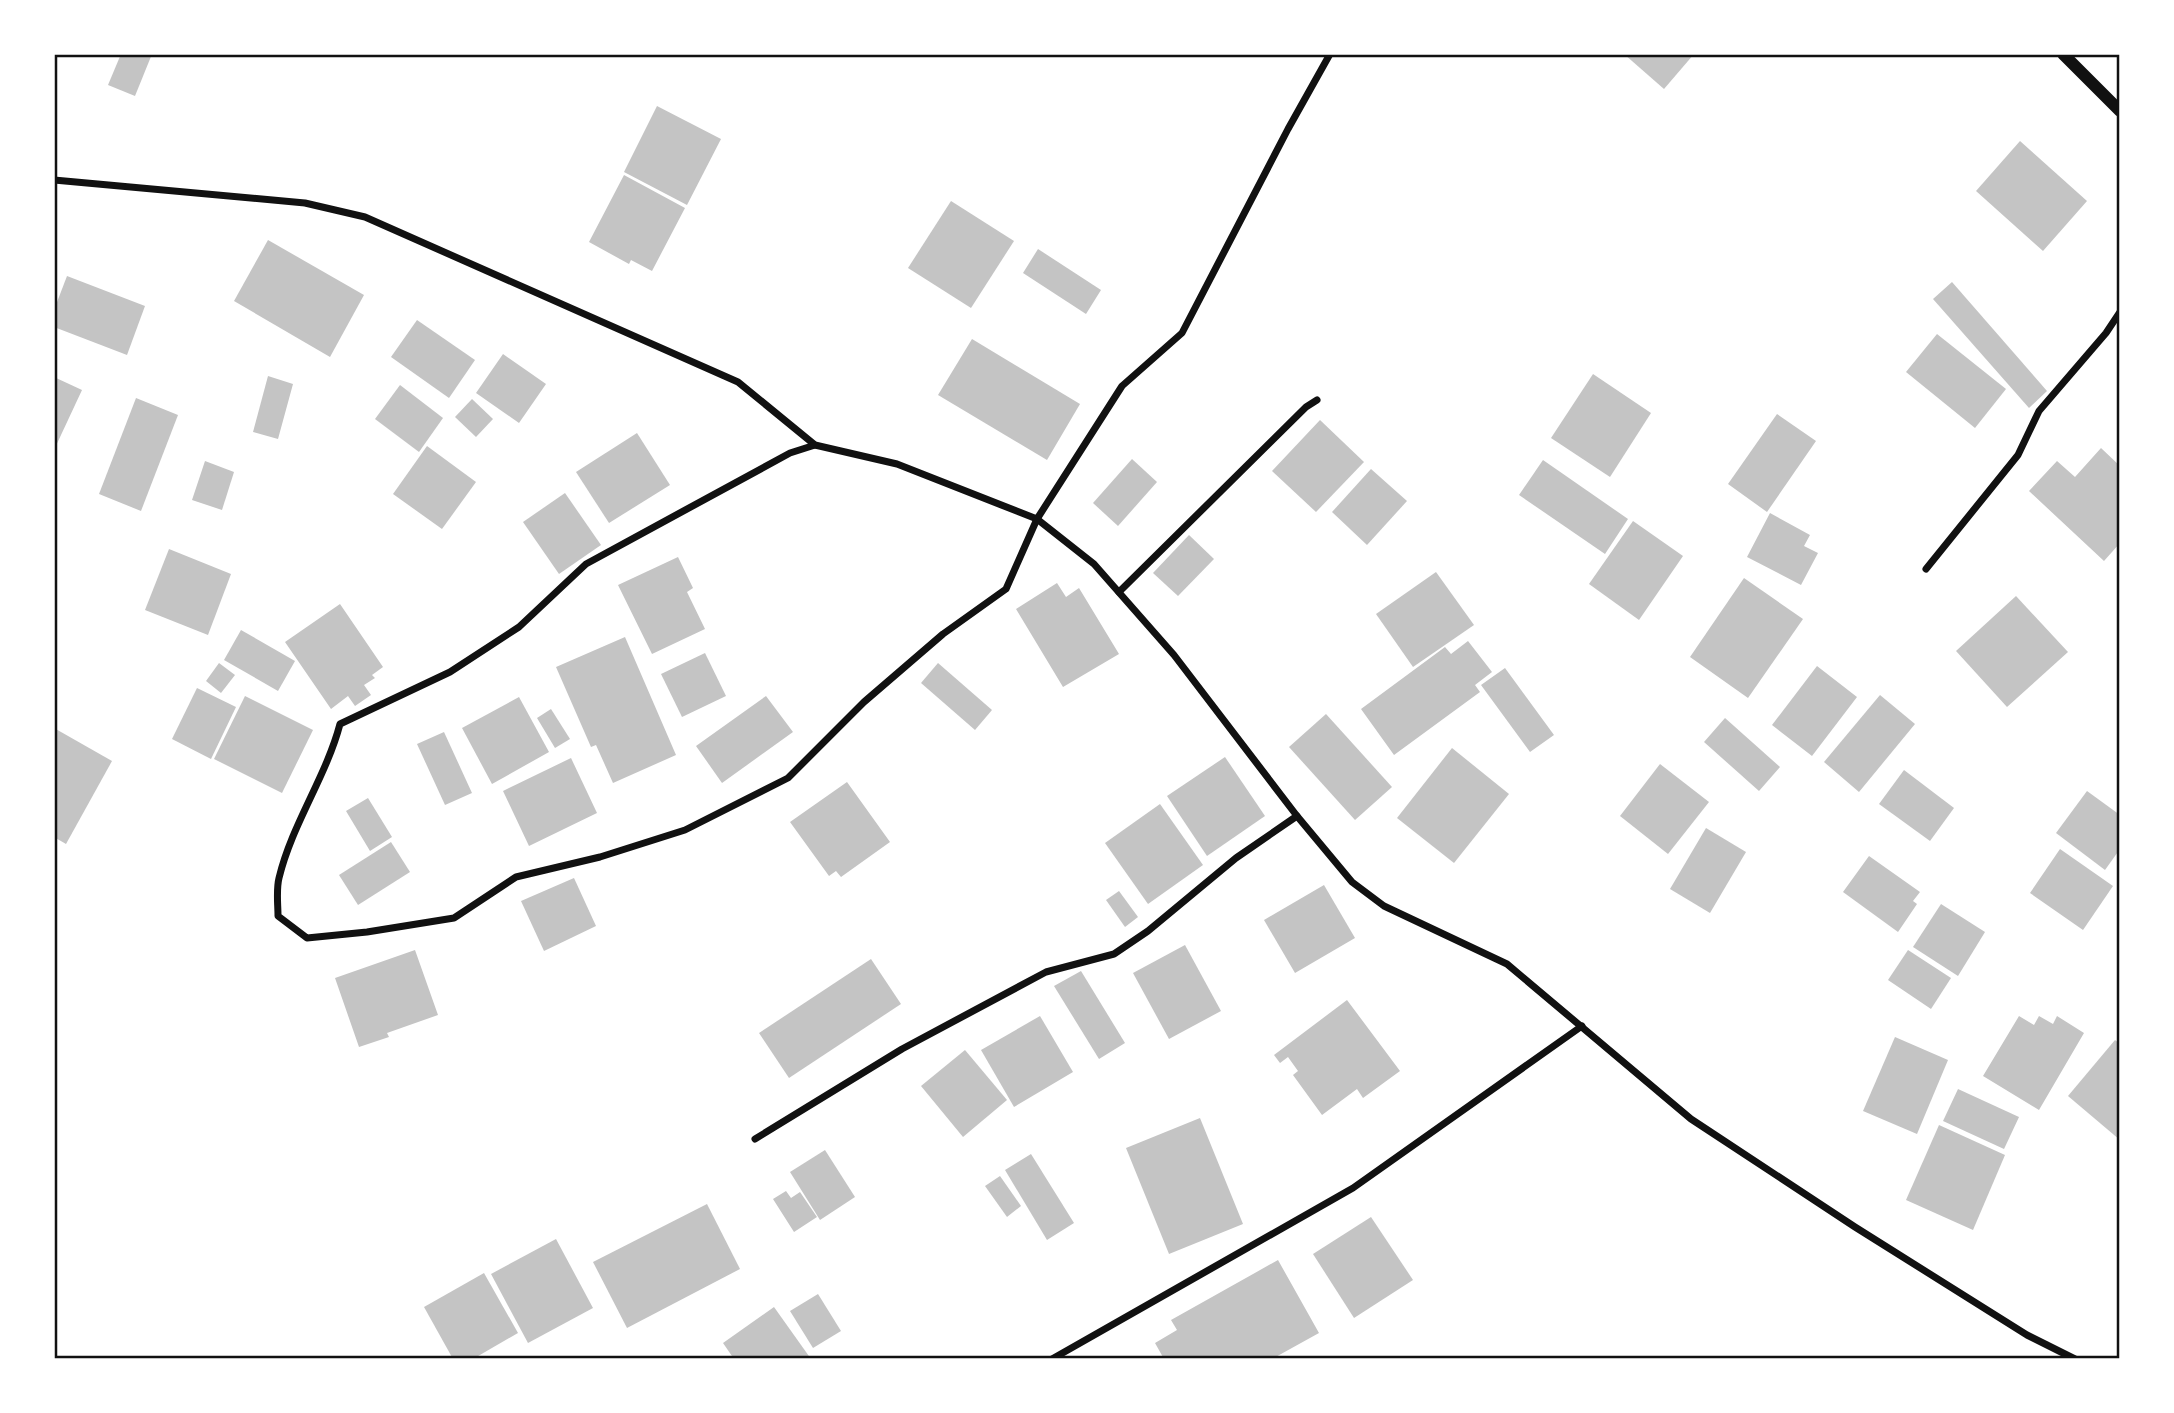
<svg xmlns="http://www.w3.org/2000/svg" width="2174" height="1413" font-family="Ubuntu,sans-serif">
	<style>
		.building { fill: #c4c4c4 }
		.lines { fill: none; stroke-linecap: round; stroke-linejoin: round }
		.minor { stroke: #111; stroke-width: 7 }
		.tertiary { stroke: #111; stroke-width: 12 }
		.neatline { fill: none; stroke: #111; stroke-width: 2.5 }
	</style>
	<rect width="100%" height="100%" fill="#fff"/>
	<g class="building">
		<path d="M121,54H152L135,96L108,85Z"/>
		<path d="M1624,54H1694L1664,89Z"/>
		<path d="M657,106L721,139L687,205L624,172Z"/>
		<path d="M2020,141L2087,201L2043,251L1976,191Z"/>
		<path d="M624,175L685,208L652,271L631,260L629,264L589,242Z"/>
		<path d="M951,201L1014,241L971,308L908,268Z"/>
		<path d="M268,240L364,295L330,357L234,301Z"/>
		<path d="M1038,249L1101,290L1086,314L1023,273Z"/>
		<path d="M67,276L145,306L127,355L54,327V310Z"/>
		<path d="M1952,282L2047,391L2029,408L1933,299Z"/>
		<path d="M417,320L475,360L449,398L391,357Z"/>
		<path d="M1937,334L2006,389L1975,428L1906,372Z"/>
		<path d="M972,339L1080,404L1047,460L938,395Z"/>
		<path d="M503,354L546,384L519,423L476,393Z"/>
		<path d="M1593,374L1651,413L1610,477L1551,438Z"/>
		<path d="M268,376L293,384L278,439L253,432Z"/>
		<path d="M54,377L82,390L54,450Z"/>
		<path d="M400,385L443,418L419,452L375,419Z"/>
		<path d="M136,398L178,415L141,511L99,494Z"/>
		<path d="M472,399L493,419L476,437L455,417Z"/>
		<path d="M1777,414L1816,441L1767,512L1728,484Z"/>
		<path d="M1320,420L1364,462L1316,512L1272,471Z"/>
		<path d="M637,433L670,485L609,523L576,472Z"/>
		<path d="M427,446L476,482L442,529L393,494Z"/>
		<path d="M2101,448L2120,466V543L2104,561L2029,491L2057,461L2075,477Z"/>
		<path d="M1132,459L1157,482L1118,526L1093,503Z"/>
		<path d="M1543,460L1628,519L1605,554L1519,495Z"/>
		<path d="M205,461L234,472L222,510L192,500Z"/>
		<path d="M1371,469L1407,501L1367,545L1332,512Z"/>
		<path d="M565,493L601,545L559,574L523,522Z"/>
		<path d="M1770,513L1810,535L1804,546L1818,553L1801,585L1747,557Z"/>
		<path d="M1633,521L1683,556L1639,620L1589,584Z"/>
		<path d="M1189,535L1214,559L1178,596L1153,573Z"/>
		<path d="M169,549L231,574L208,635L145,610Z"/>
		<path d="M678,557L693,588L687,592L705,629L652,654L618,585Z"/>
		<path d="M1436,572L1474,625L1413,667L1376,614Z"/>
		<path d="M1744,578L1803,619L1748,698L1690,657Z"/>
		<path d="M1057,583L1066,597L1079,588L1119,654L1063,687L1016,609Z"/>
		<path d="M2016,596L2068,652L2007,707L1956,651Z"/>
		<path d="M340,604L383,667L372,675L375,678L364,685L371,695L355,706L348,696L331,709L285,642Z"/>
		<path d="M241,630L295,661L278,691L224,660Z"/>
		<path d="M625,637L676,755L613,783L596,745L591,747L556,667Z"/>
		<path d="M1468,641L1492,672L1475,685L1480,692L1394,755L1361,709L1445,647L1451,654Z"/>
		<path d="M705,653L726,696L682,717L661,674Z"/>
		<path d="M219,663L235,675L221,693L206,681Z"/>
		<path d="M938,663L992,710L975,730L921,683Z"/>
		<path d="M1817,666L1857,697L1812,756L1772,725Z"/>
		<path d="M1505,668L1554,735L1530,752L1481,685Z"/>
		<path d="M197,688L236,707L211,759L172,739Z"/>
		<path d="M1880,695L1915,724L1859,792L1824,762Z"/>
		<path d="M245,696L313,730L282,793L214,759Z"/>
		<path d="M766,696L793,732L722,783L696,746Z"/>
		<path d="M519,697L549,752L492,784L462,728Z"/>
		<path d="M551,709L570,739L555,748L537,718Z"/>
		<path d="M1326,714L1392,787L1355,820L1289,747Z"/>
		<path d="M1725,718L1780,767L1759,791L1704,742Z"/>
		<path d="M54,728L112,761L66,844L54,837Z"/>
		<path d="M444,732L472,793L445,805L417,744Z"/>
		<path d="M1452,748L1509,794L1454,863L1397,818Z"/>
		<path d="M1225,757L1265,816L1207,856L1167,796Z"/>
		<path d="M571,758L597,813L529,846L503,791Z"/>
		<path d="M1660,764L1709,802L1668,854L1620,816Z"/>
		<path d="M1904,770L1954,808L1930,841L1879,804Z"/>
		<path d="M847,782L890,842L841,877L836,871L829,876L790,822Z"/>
		<path d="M2087,791L2120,815V849L2105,870L2056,833Z"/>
		<path d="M368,798L392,837L370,851L346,811Z"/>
		<path d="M1160,804L1203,865L1148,904L1105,843Z"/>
		<path d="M1706,828L1746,852L1710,913L1670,889Z"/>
		<path d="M391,842L410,872L358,905L339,875Z"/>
		<path d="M2060,849L2113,886L2083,930L2030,893Z"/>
		<path d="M1869,856L1920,892L1913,901L1917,904L1898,932L1843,892Z"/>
		<path d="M574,878L596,926L544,951L521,901Z"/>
		<path d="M1324,885L1355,938L1295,973L1264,920Z"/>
		<path d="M1119,891L1138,917L1125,927L1106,900Z"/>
		<path d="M1941,904L1985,932L1958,976L1913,947Z"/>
		<path d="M1185,945L1221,1011L1169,1039L1133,973Z"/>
		<path d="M415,950L438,1015L387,1033L389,1037L359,1047L335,978Z"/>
		<path d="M1908,950L1951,978L1931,1009L1888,980Z"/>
		<path d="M871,959L901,1004L789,1078L759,1033Z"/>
		<path d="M1081,971L1125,1043L1099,1059L1054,986Z"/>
		<path d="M1347,1000L1400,1071L1363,1098L1357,1089L1322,1115L1293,1075L1298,1071L1288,1057L1280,1063L1274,1055Z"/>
		<path d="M1040,1016L1073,1072L1014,1107L981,1050Z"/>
		<path d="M2019,1016L2034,1025L2039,1016L2053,1024L2057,1016L2084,1033L2039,1110L1983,1076Z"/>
		<path d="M1895,1037L1948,1060L1917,1134L1863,1111Z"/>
		<path d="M2115,1040L2120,1044V1140L2068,1096Z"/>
		<path d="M965,1050L1007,1100L963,1137L921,1086Z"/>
		<path d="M1958,1089L2019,1117L2004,1149L1943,1121Z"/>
		<path d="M1200,1118L1243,1224L1169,1254L1126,1148Z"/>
		<path d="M1939,1125L2005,1155L1973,1230L1906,1200Z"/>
		<path d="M825,1150L855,1197L820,1220L790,1172Z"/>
		<path d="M1031,1154L1074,1223L1047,1240L1005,1170Z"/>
		<path d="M1000,1176L1021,1206L1007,1217L985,1186Z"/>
		<path d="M786,1191L791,1198L800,1192L817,1217L794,1232L773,1199Z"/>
		<path d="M707,1204L740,1269L627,1328L593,1262Z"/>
		<path d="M1371,1217L1413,1280L1354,1318L1313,1254Z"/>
		<path d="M556,1239L593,1308L528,1343L491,1274Z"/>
		<path d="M1278,1260L1319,1333L1272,1359H1164L1155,1343L1177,1330L1171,1320Z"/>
		<path d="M484,1273L518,1333L473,1359H453L424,1307Z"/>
		<path d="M818,1294L841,1331L813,1348L790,1311Z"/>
		<path d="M774,1307L811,1359H734L723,1343Z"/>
	</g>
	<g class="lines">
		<g class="minor">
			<path d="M54,180L305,203L365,217L738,382L815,445L897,464L1037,519L1094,564L1174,655L1297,816L1352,882L1384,906L1507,964L1691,1119L1855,1227L2027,1335L2075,1359"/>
			<path d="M815,445L790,453L586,564L519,627L450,672L340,724C326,777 292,824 279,878C276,890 278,904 278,916L307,938L367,932L454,918L516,877L600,857L685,830L788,778L864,702L943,634L1006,589L1037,519L1122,386L1182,333L1288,129L1330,54"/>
			<path d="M1926,569L2018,455L2039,411L2106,333L2120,312"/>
			<path d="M1119,592L1306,407L1317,400"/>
			<path d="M755,1139L902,1049L1046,972L1114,954L1148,931L1236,858L1297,816"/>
			<path d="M1052,1359L1353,1188L1582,1026"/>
		</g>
		<path class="tertiary" d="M2063,54L2120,111"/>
	</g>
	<rect width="2174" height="1413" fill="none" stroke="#ffffff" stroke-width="112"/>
	<rect x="56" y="56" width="2062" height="1301" class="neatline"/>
</svg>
